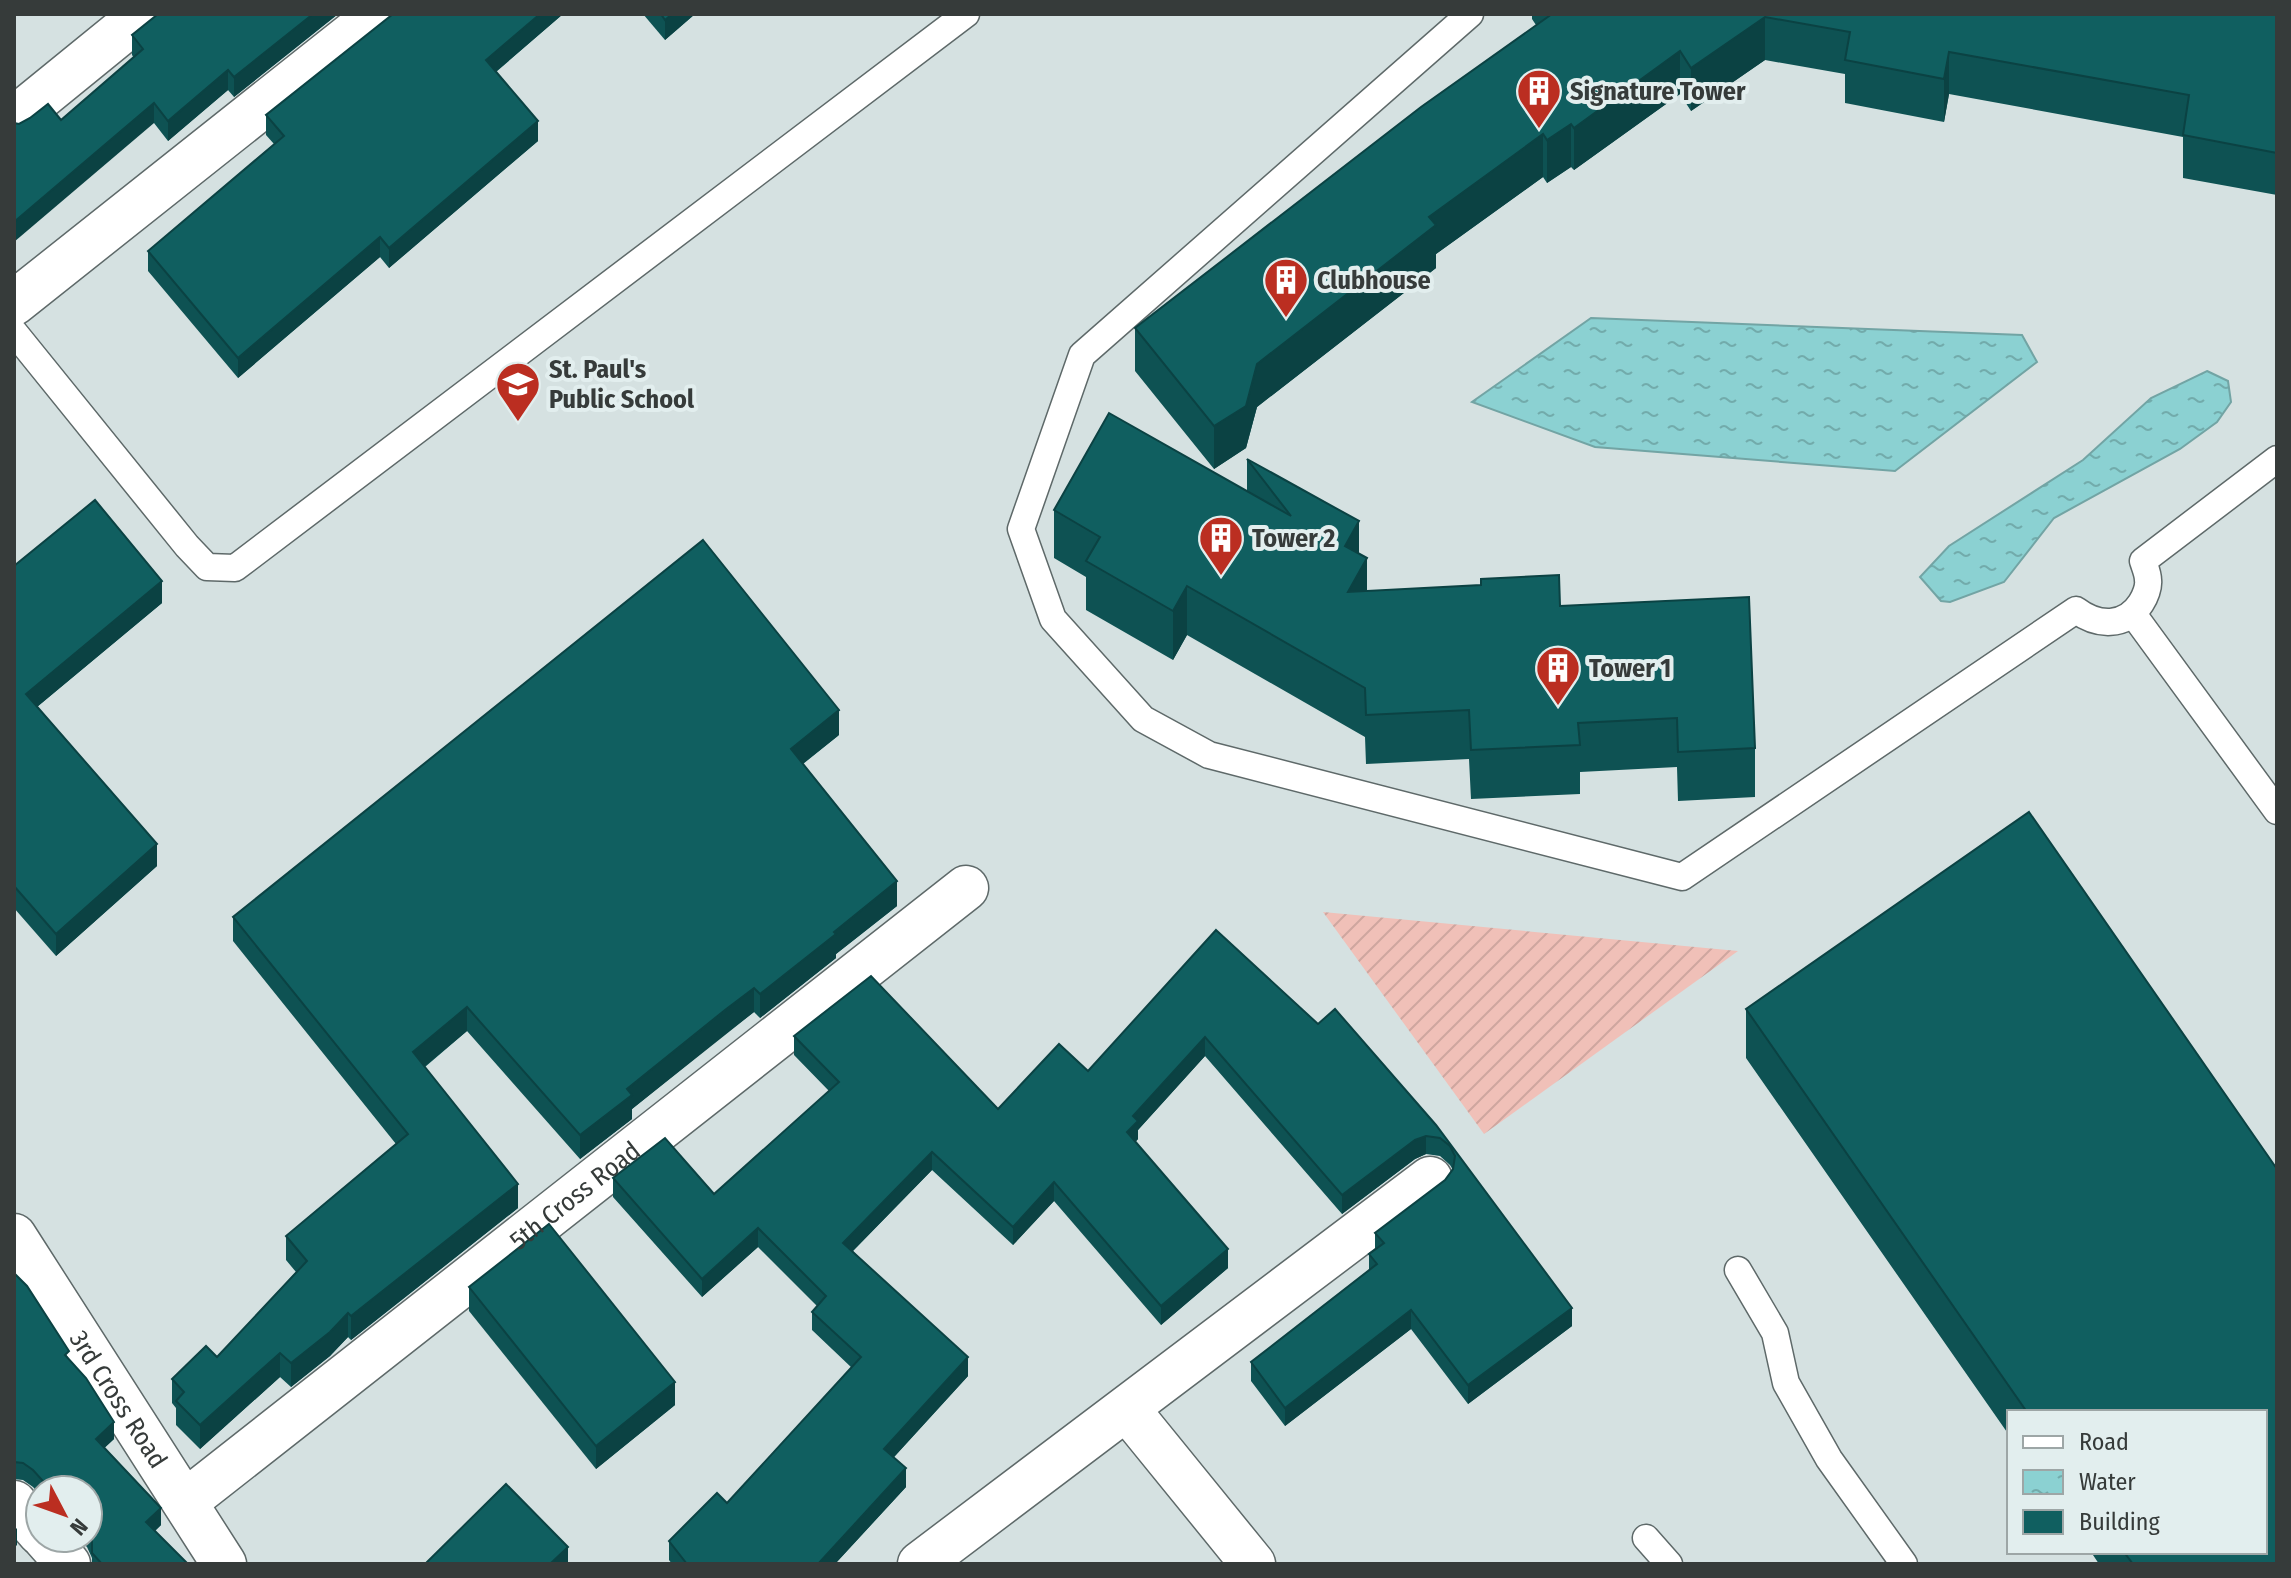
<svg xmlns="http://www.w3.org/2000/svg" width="2291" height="1578" font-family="'Fira Sans Condensed',sans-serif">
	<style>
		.garden { fill: url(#garden-furrows) }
		.water { fill: url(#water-ripples); stroke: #72a4a4; stroke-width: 2 }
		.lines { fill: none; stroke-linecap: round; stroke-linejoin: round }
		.service-casing { stroke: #5e6969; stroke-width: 29 }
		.minor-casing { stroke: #5e6969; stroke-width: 47 }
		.secondary-casing { stroke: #5e6969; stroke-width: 47 }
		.service { stroke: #fff; stroke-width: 26 }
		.minor { stroke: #fff; stroke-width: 44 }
		.secondary { stroke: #fff; stroke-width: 44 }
		.wall { fill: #0e5253 }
		.shaded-wall { fill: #0b4243 }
		.building { fill: #105f60; stroke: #0b4243; stroke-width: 2 }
		.labels { text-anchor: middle; stroke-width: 8; stroke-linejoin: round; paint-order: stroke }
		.poi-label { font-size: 26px; font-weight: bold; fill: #363b3a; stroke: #e2eeee; text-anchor: start }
		.street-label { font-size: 26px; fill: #363b3a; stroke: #e2eeee }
	</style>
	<defs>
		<pattern id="garden-furrows" width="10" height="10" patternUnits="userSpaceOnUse" patternTransform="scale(2)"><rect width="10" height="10" fill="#f0c0b8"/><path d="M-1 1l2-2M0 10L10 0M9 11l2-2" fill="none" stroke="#cea69f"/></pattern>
		<pattern id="water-ripples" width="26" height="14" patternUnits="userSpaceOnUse" patternTransform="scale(2)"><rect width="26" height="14" fill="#8bd1d2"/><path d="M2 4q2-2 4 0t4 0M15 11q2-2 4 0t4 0" fill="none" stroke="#72abab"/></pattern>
	</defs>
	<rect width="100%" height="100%" fill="#d5e1e1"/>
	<path class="garden" d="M1323,912L1738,951L1484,1134Z"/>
	<g class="water">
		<path d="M1591,318L2022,335L2037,362L1895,471L1595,447L1472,402Z"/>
		<path d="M2207,371L2228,381L2231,402L2217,422L2180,449L2054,518L2004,582L1950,602L1941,601L1920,577L1949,546L2083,460L2151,398Z"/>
	</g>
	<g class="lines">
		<g class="service-casing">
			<g id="service">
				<path d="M1470,14L1082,355L1021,529L1053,619L1143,719L1209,755L1682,877L2076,610C2097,626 2125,628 2141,603C2145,597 2149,587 2148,580C2148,574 2145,567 2143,561L2277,459"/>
				<path d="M14,332L187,546L207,567L235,568L966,14"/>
				<path d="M2133,614L2277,811"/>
				<path d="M1738,1270L1775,1333L1786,1383L1829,1459L1904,1564"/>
				<path d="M1646,1538L1669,1564"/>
			</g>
		</g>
		<g class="minor-casing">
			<g id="minor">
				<path d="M14,119L143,14"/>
				<path d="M14,303L378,14"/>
				<path d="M1127,1409L1253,1564"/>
				<path id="s1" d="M185,1502L966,888"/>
				<path d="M14,1503L40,1533"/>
				<path d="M45,1538L68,1564"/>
				<path d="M920,1564L1430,1179"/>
			</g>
		</g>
		<g class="secondary-casing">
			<g id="secondary">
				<path id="s2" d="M14,1236L224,1564"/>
			</g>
		</g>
		<use href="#service" class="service"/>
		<use href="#minor" class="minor"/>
		<use href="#secondary" class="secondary"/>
	</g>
	<g class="wall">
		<path d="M158,14H338L234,97L228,90L168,141L154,123L19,124L61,120L134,58L132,55V35Z"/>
		<path d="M563,14L496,72L538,141L389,268L380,257L238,378L148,271V251L274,144L266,135V115Z"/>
		<path d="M643,14H695L665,40Z"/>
		<path d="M1532,14H2277V195L2183,178V137L1949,94L1944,122L1845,103V74L1765,60L1691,111L1680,94L1574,170L1571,167L1547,183L1543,177L1436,254V268L1257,407L1246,448L1214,469L1135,371V328L1536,25L1532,19Z"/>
		<path d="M1247,459L1359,554L1367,591L1560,606L1755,748V797L1678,801L1677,767L1580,772V794L1471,799L1469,759L1366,764L1365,737L1187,635L1173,660L1086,610V577L1054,558V510L1247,491Z"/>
		<path d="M14,566L162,603L37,707L157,866L56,956L14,908Z"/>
		<path d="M839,735L803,764L897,906L836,954V958L760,1018L754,1012L725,1034L632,1109V1119L580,1159L467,1031L425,1067L518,1208L351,1340L348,1337L330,1356L291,1387L280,1377L200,1449L176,1425V1408L172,1403V1379L217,1357L296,1272L286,1260V1236L396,1144L233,941V917Z"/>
		<path d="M2029,812L2277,1169V1564H2099L2091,1552H2265V1412H2009V1435L1746,1058V1009Z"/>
		<path d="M1216,930L1318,1024L1436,1125L1572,1326L1468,1404L1411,1329L1285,1426L1251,1381V1362L1369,1270V1254L1375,1250V1233L1445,1180L1453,1170L1450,1165L1440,1156L1426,1154L1415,1159L1342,1214L1205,1056L1138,1130V1139L1135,1142L1228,1268L1161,1325L1054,1201L1013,1245L932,1170L853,1251L968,1376L894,1457L906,1487L835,1564H672L669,1560V1541L727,1503L852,1368L812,1330V1312L817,1306L758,1247L702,1297L613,1197V1178L714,1194L829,1091L794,1055V1036L998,1109L1088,1071Z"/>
		<path d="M14,1273L69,1359L114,1439L104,1448L161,1525L155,1531L188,1564H92V1558L87,1547L78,1538H88V1490H40V1495L33,1487L23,1480L14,1479Z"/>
		<path d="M469,1287L675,1405L596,1469L469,1311Z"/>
	</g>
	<g class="shaded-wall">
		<path d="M313,14H338L234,97V77Z"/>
		<path d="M540,14H563L486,80V60Z"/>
		<path d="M672,14H695L665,40V20Z"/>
		<path d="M1765,17V60L1691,111V68Z"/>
		<path d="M1680,51V94L1574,170V128Z"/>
		<path d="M1949,52V94L1944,122V79Z"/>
		<path d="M16,65V85L14,87V67Z"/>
		<path d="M228,70V90L168,141V121Z"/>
		<path d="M154,103V123L14,242V222Z"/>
		<path d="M538,121V141L389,268V248Z"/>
		<path d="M1571,124V167L1547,183V140Z"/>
		<path d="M1543,134V177L1436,254V268L1257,407L1246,448L1214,469V426L1257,364L1429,217Z"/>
		<path d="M380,237V257L238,378V358Z"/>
		<path d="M1359,521V569L1345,546Z"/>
		<path d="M1367,558V607L1348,592Z"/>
		<path d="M162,581V603L26,716V694Z"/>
		<path d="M1187,586V635L1173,660V611Z"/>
		<path d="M839,710V735L791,773V749Z"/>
		<path d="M157,844V866L56,956V934Z"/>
		<path d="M897,881V906L836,954V958L760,1018V994L834,932Z"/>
		<path d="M754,988V1012L632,1109V1119L580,1159V1135L627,1089Z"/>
		<path d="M467,1007V1031L413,1076V1052Z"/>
		<path d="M1205,1037V1056L1138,1130V1139L1127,1151V1132L1133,1116Z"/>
		<path d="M1426,1136V1154L1415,1159L1342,1214V1195L1415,1140Z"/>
		<path d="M932,1152V1170L843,1261V1243Z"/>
		<path d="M1054,1182V1201L1013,1245V1227Z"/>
		<path d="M518,1184V1208L351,1340V1316Z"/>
		<path d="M758,1228V1247L702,1297V1279Z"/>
		<path d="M1228,1249V1268L1161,1325V1306Z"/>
		<path d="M1572,1308V1326L1468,1404V1385Z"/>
		<path d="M1411,1310V1329L1285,1426V1408Z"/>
		<path d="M348,1313V1337L330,1356L291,1387V1363Z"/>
		<path d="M280,1353V1377L200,1449V1425Z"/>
		<path d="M968,1357V1376L884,1468V1449Z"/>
		<path d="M675,1382V1405L596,1469V1446Z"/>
		<path d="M114,1422V1439L96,1456V1439Z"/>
		<path d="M906,1468V1487L835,1564H818Z"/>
		<path d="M161,1508V1525L146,1539V1522Z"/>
		<path d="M17,1528V1545L14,1548V1531Z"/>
		<path d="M568,1547V1563L550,1564Z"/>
	</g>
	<g class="building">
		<path d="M158,14H313L234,77L228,70L168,121L154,103L14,222V123L19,124L30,118L48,104L61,120L143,49L132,35Z"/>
		<path d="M393,14H540L486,60L538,121L389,248L380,237L238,358L148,251L284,136L266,115Z"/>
		<path d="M661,14H672L665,20Z"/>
		<path d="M1552,14H2277V153L2183,135L2189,95L1949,52L1944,79L1845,60L1850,32L1765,17L1691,68L1680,51L1574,128L1571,124L1547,140L1543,134L1429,217L1436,225L1257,364L1246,406L1214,426L1135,328L1421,107Z"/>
		<path d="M1109,413L1291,516L1247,459L1359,521L1345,546L1367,558L1348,592L1481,585V579L1559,575L1560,606L1749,597L1755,748L1678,752L1677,718L1578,723L1580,745L1471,750L1469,710L1366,715L1365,688L1187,586L1173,611L1086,561L1100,537L1054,510Z"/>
		<path d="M95,500L162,581L26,694L157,844L56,934L14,886V566Z"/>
		<path d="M703,540L839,710L791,749L897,881L834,932L836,934L760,994L754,988L725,1010L627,1089L632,1095L580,1135L467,1007L413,1052L518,1184L351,1316L348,1313L330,1332L291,1363L280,1353L200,1425L176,1401L184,1392L172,1379L206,1346L217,1357L307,1261L286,1236L408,1134L233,917Z"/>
		<path d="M2029,812L2277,1169V1564H2133L2124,1552H2265V1412H2027L1746,1009Z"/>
		<path d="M1216,930L1318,1024L1335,1009L1436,1125L1572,1308L1468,1385L1411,1310L1285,1408L1251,1362L1377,1264L1369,1254L1384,1243L1375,1233L1445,1180L1453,1169L1455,1156L1450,1146L1440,1138L1426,1136L1415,1140L1342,1195L1205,1037L1133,1116L1138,1121L1127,1132L1228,1249L1161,1306L1054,1182L1013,1227L932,1152L843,1243L968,1357L884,1449L906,1468L818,1564H687L669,1541L717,1493L727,1503L861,1357L812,1312L826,1296L758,1228L702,1279L613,1178L665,1138L714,1194L839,1082L794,1036L871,976L998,1109L1059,1044L1088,1071Z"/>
		<path d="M549,1224L675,1382L596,1446L469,1287Z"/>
		<path d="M14,1273L27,1286L69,1351L65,1355L86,1378L114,1422L96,1439L161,1508L146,1522L188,1564H102L92,1553V1541L88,1533V1490H51L33,1470L23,1463L14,1462Z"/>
		<path d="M506,1484L568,1547L550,1564H425Z"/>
	</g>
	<defs>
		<g id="building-pin" transform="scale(2.3)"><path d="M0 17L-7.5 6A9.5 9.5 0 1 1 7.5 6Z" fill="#bb2e21" stroke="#e2eeee"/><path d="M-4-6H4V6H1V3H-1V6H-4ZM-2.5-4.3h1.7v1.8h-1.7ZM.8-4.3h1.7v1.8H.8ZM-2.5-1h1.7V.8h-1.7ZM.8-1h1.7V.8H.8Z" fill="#fff"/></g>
		<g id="school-pin" transform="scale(2.3)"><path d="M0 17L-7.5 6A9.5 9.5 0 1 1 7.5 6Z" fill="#bb2e21" stroke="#e2eeee"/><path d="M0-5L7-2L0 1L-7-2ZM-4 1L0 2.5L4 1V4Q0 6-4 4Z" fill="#fff"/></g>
	</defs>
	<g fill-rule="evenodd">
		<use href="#building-pin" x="1539" y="91"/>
		<use href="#building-pin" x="1286" y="280"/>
		<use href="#school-pin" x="518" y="384"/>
		<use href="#building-pin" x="1221" y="538"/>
		<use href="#building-pin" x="1558" y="668"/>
	</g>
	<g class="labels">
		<g class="poi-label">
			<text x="1570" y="100">Signature Tower</text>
			<text x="1317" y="289">Clubhouse</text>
			<text x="549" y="378">St. Paul's<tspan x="549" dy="30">Public School</tspan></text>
			<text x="1252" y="547">Tower 2</text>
			<text x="1589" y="677">Tower 1</text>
		</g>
		<g class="street-label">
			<text dy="9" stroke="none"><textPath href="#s1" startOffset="496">5th Cross Road</textPath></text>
			<text dy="9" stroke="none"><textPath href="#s2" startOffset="194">3rd Cross Road</textPath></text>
		</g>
	</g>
	<rect width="2291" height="1578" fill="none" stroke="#363b3a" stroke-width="32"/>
	<rect x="2007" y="1410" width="260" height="144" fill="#e2eeee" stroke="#9da6a6" stroke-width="2"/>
	<rect x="2023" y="1436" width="40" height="12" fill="#ffffff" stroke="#9da6a6" stroke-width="2"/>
	<text x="2079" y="1450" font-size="24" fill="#363b3a">Road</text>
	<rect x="2023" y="1470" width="40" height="24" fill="url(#water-ripples)" stroke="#9da6a6" stroke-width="2"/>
	<text x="2079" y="1490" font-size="24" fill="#363b3a">Water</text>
	<rect x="2023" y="1510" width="40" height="24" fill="#105f60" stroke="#9da6a6" stroke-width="2"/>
	<text x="2079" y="1530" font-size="24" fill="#363b3a">Building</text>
	<g transform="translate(64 1514) rotate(131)"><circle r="38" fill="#e2eeee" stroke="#9da6a6" stroke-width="2"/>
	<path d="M0-6L14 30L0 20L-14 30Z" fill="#bb2e21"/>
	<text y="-12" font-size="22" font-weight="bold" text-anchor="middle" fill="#363b3a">N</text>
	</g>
</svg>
